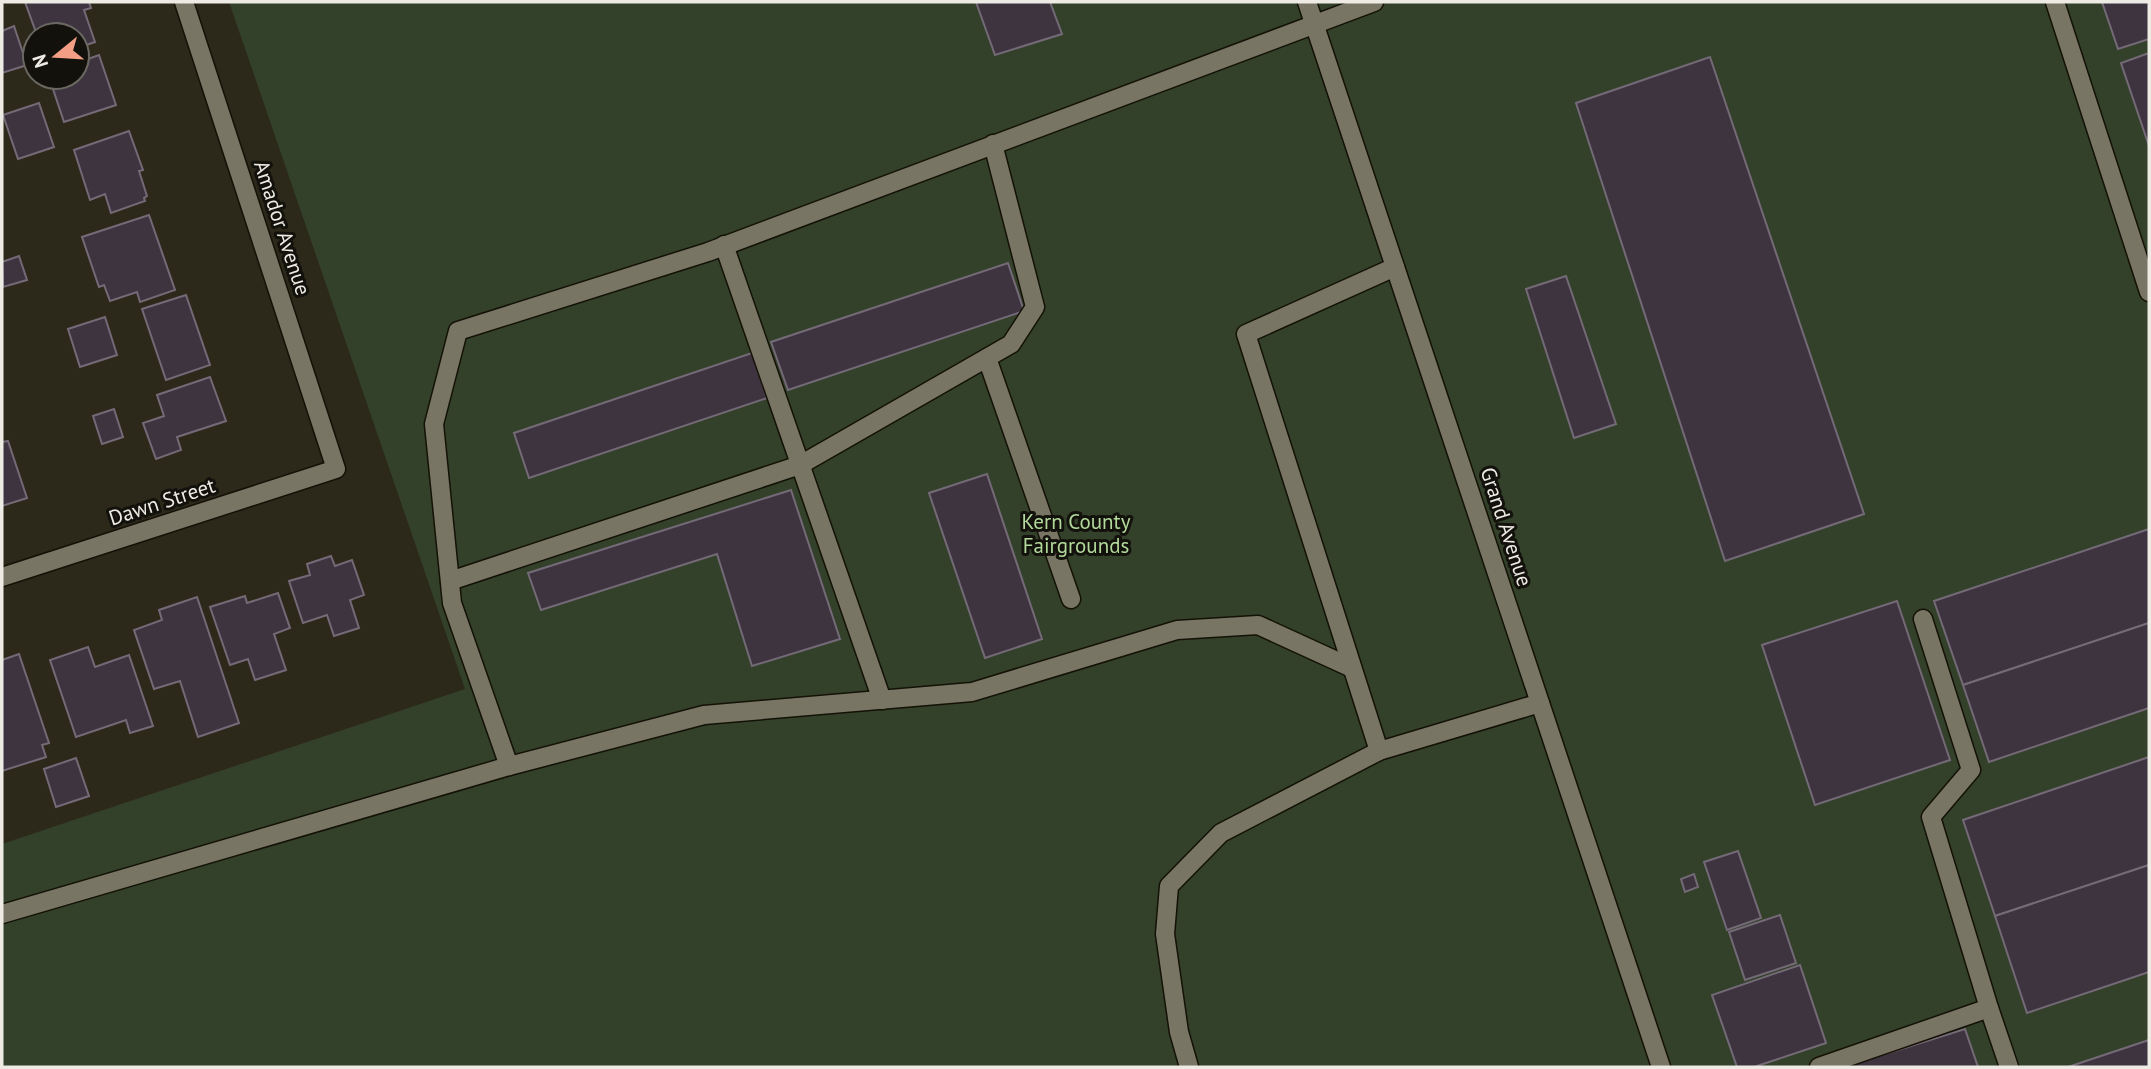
<svg xmlns="http://www.w3.org/2000/svg" width="2151" height="1069" font-family="'PT Sans',sans-serif">
	<style>
		.green { fill: #33412a }
		.building { fill: #3d3440; stroke: #746a77; stroke-width: 2 }
		.lines { fill: none; stroke-linecap: round; stroke-linejoin: round }
		.service-casing { stroke: #141106; stroke-width: 21 }
		.minor-casing { stroke: #141106; stroke-width: 21 }
		.service { stroke: #787565; stroke-width: 18 }
		.minor { stroke: #787565; stroke-width: 18 }
		.labels { text-anchor: middle; stroke-width: 6; stroke-linejoin: round; paint-order: stroke }
		.street-label { font-size: 21px; fill: #edebe3; stroke: #13110b }
		.park-label { font-size: 21px; fill: #b2d99b; stroke: #13110b }
	</style>
	<rect width="100%" height="100%" fill="#2c291b"/>
	<path class="green" d="M229,2H2149V1067H2V844L465,689Z"/>
	<g class="building">
		<path d="M25,2H89L91,8L84,10L95,42L77,48V35H37Z"/>
		<path d="M976,2H1050L1062,34L995,55Z"/>
		<path d="M2102,2H2149V39L2118,49Z"/>
		<path d="M14,26L27,65L2,73V31Z"/>
		<path d="M2149,53V146L2121,63Z"/>
		<path d="M99,55L116,105L64,122L49,77H77V63Z"/>
		<path d="M1710,57L1864,514L1725,561L1576,103Z"/>
		<path d="M39,103L54,147L18,159L3,115Z"/>
		<path d="M129,131L143,170L139,171L147,196L144,198L145,201L111,213L105,194L90,200L74,150Z"/>
		<path d="M149,215L175,290L140,302L137,292L110,301L104,285L99,287L82,237Z"/>
		<path d="M19,256L27,280L3,287L2,262Z"/>
		<path d="M1008,263L1024,311L788,390L771,342Z"/>
		<path d="M1566,276L1616,424L1574,438L1526,289Z"/>
		<path d="M186,295L210,365L166,380L142,309Z"/>
		<path d="M105,317L117,355L80,367L68,329Z"/>
		<path d="M752,353L767,398L529,478L514,433Z"/>
		<path d="M210,377L226,421L177,437L181,450L156,459L143,423L164,416L157,395Z"/>
		<path d="M114,409L123,437L102,444L93,416Z"/>
		<path d="M8,441L27,498L2,506V442Z"/>
		<path d="M987,474L1042,639L985,658L929,493Z"/>
		<path d="M791,490L840,639L752,666L717,554L541,610L528,573Z"/>
		<path d="M2149,529V623L1963,685L1934,601Z"/>
		<path d="M331,556L335,566L352,560L364,595L350,600L359,628L334,636L327,615L303,623L289,581L310,575L307,564Z"/>
		<path d="M278,593L290,628L274,634L286,670L255,680L248,659L230,665L210,607L245,596L247,603Z"/>
		<path d="M197,597L239,723L198,737L180,681L154,689L134,630L162,620L159,610Z"/>
		<path d="M1897,601L1950,760L1815,805L1762,645Z"/>
		<path d="M2149,623V708L1989,762L1963,685Z"/>
		<path d="M88,647L95,667L129,655L153,726L130,733L126,720L76,737L50,660Z"/>
		<path d="M19,654L49,743L42,745L46,757L2,771V660Z"/>
		<path d="M2149,757V865L1995,916L1963,820Z"/>
		<path d="M76,758L89,796L56,807L44,769Z"/>
		<path d="M1738,851L1761,918L1727,930L1704,862Z"/>
		<path d="M2149,865V972L2027,1013L1995,916Z"/>
		<path d="M1694,874L1698,887L1685,892L1681,879Z"/>
		<path d="M1780,915L1796,963L1745,980L1729,932Z"/>
		<path d="M1800,965L1826,1043L1754,1067H1737L1712,995Z"/>
		<path d="M1965,1029L1978,1067H1844Z"/>
		<path d="M2149,1040V1067H2068Z"/>
	</g>
	<g class="lines">
		<g class="service-casing">
			<g id="service">
				<path d="M2055,2L2149,292"/>
				<path d="M724,245L882,700"/>
				<path d="M1395,267L1246,334L1379,751L1540,703"/>
				<path d="M987,358L1071,599"/>
				<path d="M450,581L800,465L1011,344L1035,307L993,144"/>
				<path d="M1923,619L1971,770L1931,817L1989,1008"/>
				<path d="M509,766L452,603L434,424L458,331L708,252L1374,2"/>
				<path d="M2,914L509,766L704,715L972,692L1177,630L1258,625L1352,668"/>
				<path d="M1189,1067L1179,1032L1165,934L1169,886L1221,833L1379,751"/>
				<path d="M1819,1067L1989,1008L2009,1067"/>
			</g>
		</g>
		<g class="minor-casing">
			<g id="minor">
				<path d="M1307,2L1661,1067"/>
				<path d="M2,577L336,469L184,2"/>
			</g>
		</g>
		<use href="#service" class="service"/>
		<use href="#minor" class="minor"/>
	</g>
	<g class="labels">
		<g class="street-label">
			<text transform="translate(282 228) rotate(72)" y="7">Amador Avenue</text>
			<text transform="translate(162 502) rotate(-18)" y="7">Dawn Street</text>
			<text transform="translate(1506 527) rotate(72)" y="7">Grand Avenue</text>
		</g>
		<g class="park-label">
			<text x="1076" y="529">Kern County<tspan x="1076" dy="24">Fairgrounds</tspan></text>
		</g>
	</g>
	<rect width="2151" height="1069" fill="none" stroke="#edebe3" stroke-width="7"/>
	<g transform="translate(56 56) rotate(252)"><circle r="33" fill="#13110b" stroke="#6a6861" stroke-width="2"/>
	<path d="M0-5L12 26L0 18L-12 26Z" fill="#f49e86"/>
	<text y="-10" font-size="19" font-weight="bold" text-anchor="middle" fill="#edebe3">N</text>
	</g>
</svg>
